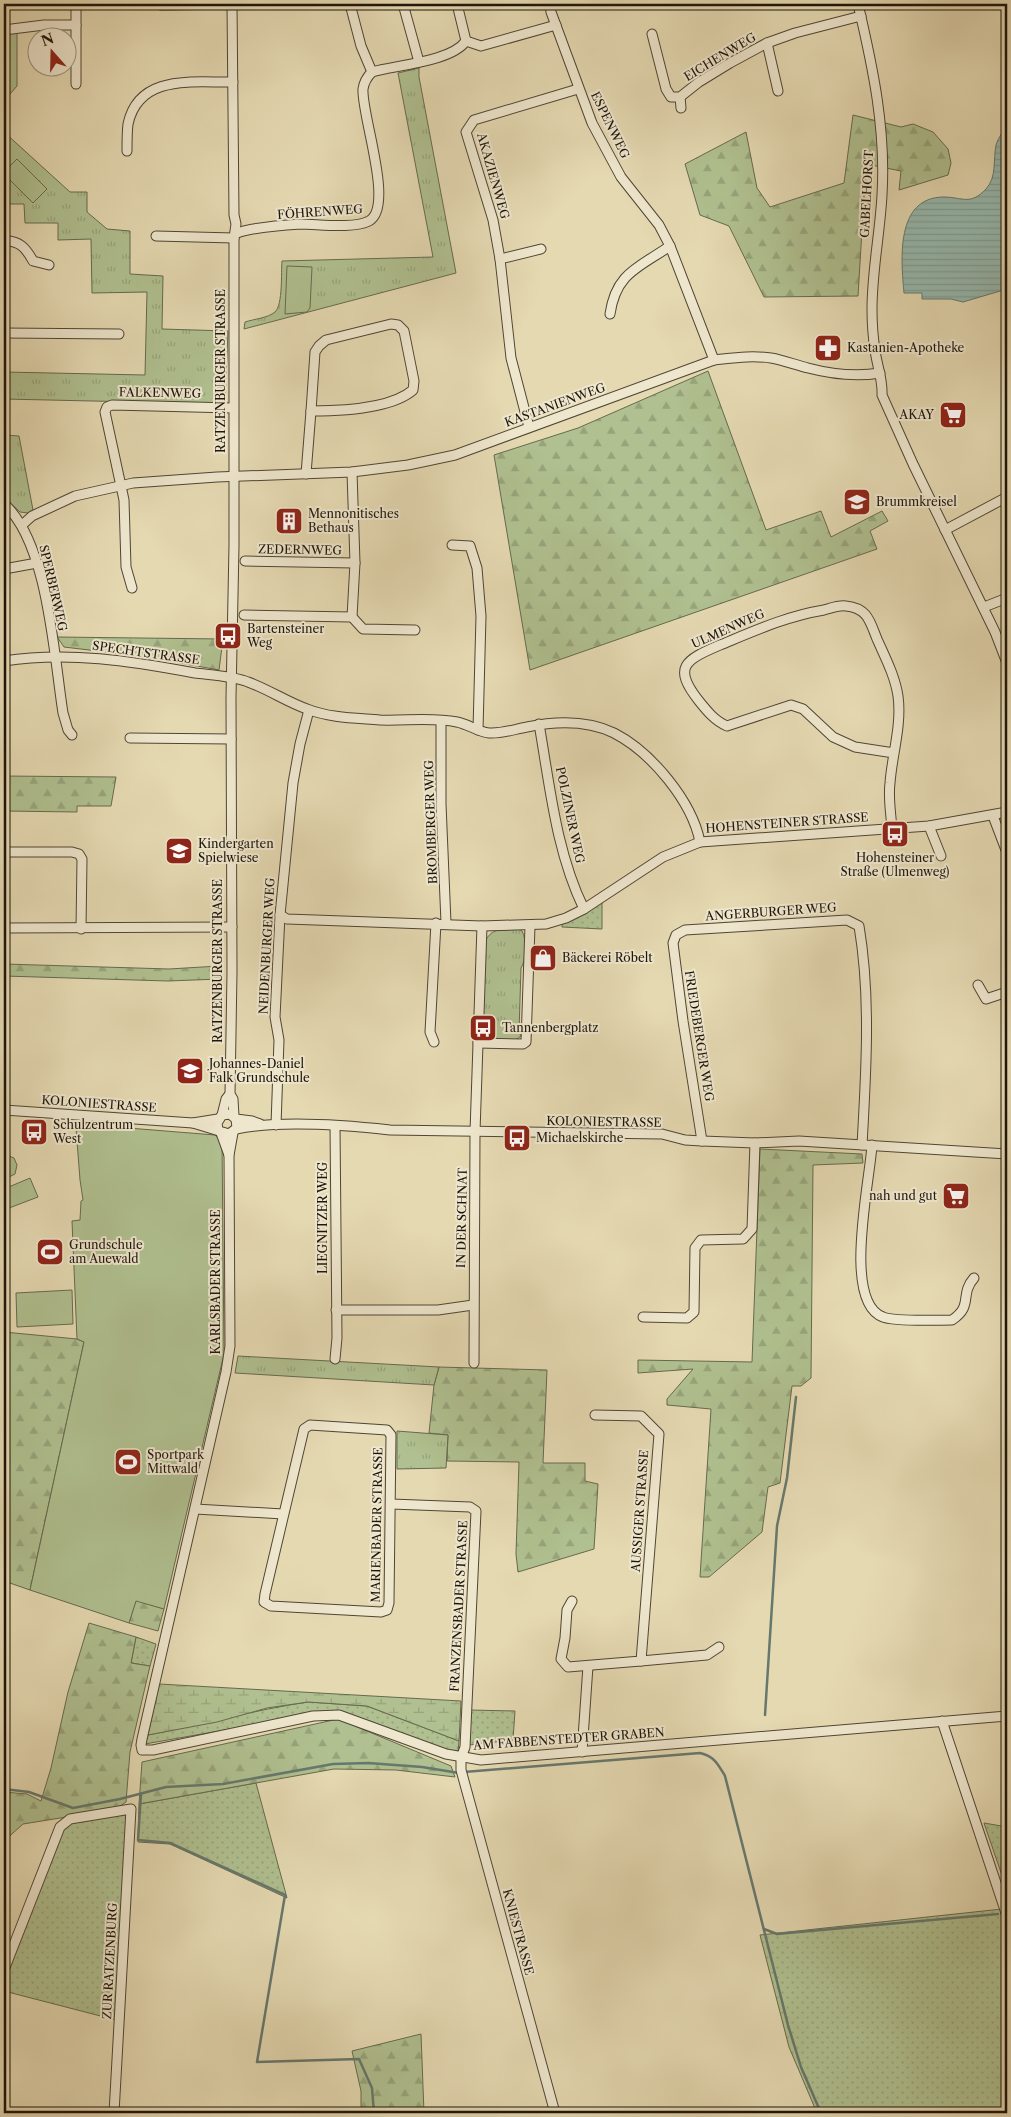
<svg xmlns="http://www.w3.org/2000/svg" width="1011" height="2117" font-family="'Libre Caslon Text',serif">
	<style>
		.grass { fill: url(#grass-dots); stroke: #666a4e }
		.forest { fill: url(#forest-firs); stroke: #666a4e }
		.wetland { fill: url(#wetland-marsh); stroke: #666a4e }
		.park { fill: url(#park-tufts); stroke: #666a4e }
		.pitch { fill: #b0c090; stroke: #666a4e }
		.water { fill: url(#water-rules); stroke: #66786e }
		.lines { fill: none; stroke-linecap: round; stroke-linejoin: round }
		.stream { stroke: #66786e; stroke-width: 2.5 }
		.minor-casing { stroke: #4f4635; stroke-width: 11 }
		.minor { stroke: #eee6cd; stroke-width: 9 }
		.labels { text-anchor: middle; stroke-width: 4; stroke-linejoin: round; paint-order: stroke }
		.street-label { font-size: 12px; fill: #1d150b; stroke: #eee6cd }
		.poi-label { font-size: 12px; fill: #1d150b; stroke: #eee6cd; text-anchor: start }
	</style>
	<defs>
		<pattern id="grass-dots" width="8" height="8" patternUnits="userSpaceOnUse" patternTransform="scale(1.25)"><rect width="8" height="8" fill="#b0c090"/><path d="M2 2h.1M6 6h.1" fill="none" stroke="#97a47b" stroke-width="1.8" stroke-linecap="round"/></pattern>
		<pattern id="forest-firs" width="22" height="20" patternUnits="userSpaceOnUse" patternTransform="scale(1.25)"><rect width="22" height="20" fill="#b0c090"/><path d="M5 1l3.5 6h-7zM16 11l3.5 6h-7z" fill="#97a47b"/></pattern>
		<pattern id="wetland-marsh" width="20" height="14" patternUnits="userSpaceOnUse" patternTransform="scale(1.25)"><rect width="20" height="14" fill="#b0c090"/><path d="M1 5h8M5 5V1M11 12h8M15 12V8" fill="none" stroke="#97a47b"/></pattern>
		<pattern id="park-tufts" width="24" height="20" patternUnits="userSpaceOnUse" patternTransform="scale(1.25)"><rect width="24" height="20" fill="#b0c090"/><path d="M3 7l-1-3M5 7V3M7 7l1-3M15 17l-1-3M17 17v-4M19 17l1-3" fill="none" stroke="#97a47b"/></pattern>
		<pattern id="water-rules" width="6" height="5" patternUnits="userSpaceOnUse" patternTransform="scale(1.25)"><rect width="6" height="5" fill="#96bab0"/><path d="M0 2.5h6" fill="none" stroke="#819f96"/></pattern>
	</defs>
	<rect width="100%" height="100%" fill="#e5d9b2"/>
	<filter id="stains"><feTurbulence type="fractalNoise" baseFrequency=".004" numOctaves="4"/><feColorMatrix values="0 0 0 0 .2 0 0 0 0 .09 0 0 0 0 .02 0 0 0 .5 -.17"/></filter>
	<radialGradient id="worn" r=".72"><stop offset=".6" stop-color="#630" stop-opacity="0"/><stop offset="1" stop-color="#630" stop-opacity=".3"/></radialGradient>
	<g class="grass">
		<path d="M602,902V929L562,927V924Z"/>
		<path d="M136,1637L156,1644L150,1666L131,1663Z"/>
		<path d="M308,1702L367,1706L459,1741L458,1751L451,1752L338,1710L145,1744L148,1735C201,1725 254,1710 308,1702Z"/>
		<path d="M470,1710L515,1711L513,1740L469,1745Z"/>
		<path d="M256,1783L287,1898L170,1844L138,1842L139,1804Z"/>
		<path d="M127,1813L116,2020L4,1991V1979L62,1829L72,1822Z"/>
		<path d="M984,1823L1007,1827V1890Z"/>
		<path d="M1002,1909L1007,1926V2113H817L789,2047L760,1935Z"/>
	</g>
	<g class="forest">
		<path d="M853,115L901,127L913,124L933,132L948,149L951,163L948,175L899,190L901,171L866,164L858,296L764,297L729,226L700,215L685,164L746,132L757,188L770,207L844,183Z"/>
		<path d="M708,371L766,530L821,511L831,537L882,511L888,521L870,531L877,549L530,670L494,455L578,428Z"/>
		<path d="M57,637L223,639L219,670L147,657L64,647Z"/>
		<path d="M4,776L116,777L111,806H77V812L4,811Z"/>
		<path d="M4,964L169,969L219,966L220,979L168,981L4,976Z"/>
		<path d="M760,1149L862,1154L863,1163L813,1165L811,1378L801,1386H792L780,1483L768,1487L762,1532L709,1577H700L711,1409L667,1405V1399L693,1369L638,1373V1360L752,1362Z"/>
		<path d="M4,1332L77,1339L84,1342L30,1590L4,1581Z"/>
		<path d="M439,1367L547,1370L543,1463H585V1481L598,1484L594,1549L518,1572L516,1554L519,1462L447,1461L448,1435L429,1433L434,1385Z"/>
		<path d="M136,1600L164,1609L158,1631L129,1623Z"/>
		<path d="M89,1623L136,1637L131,1663L150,1666L130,1752L126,1802L116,1809L23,1824L4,1841V1792L27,1794L41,1801L51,1768L68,1692Z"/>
		<path d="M338,1719L451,1766L455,1777L396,1770L334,1769L139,1804L142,1762Z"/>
		<path d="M421,2034L424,2113H361V2091L352,2051Z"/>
	</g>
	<path class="wetland" d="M159,1684L461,1701L459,1741L367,1706L308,1702L267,1708L217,1722L148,1735Z"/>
	<g class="park">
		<path d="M17,33V86L4,101V34Z"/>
		<path d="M419,68V77L456,273L244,329L245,322C254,319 268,318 275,312C283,305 281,272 282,261L433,257L398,73Z"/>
		<path d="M4,132L70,192H87V212L107,229L130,231V274L163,276L162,329L228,331L225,404L4,399V372L145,375L147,292L92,293L91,239L58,240V223H25L24,204H4Z"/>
		<path d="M4,435L19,436L33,510L28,513L20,512L4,497Z"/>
		<path d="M519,929L522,931C527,939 526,961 521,968L519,1032L521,1036L514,1041L487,1039L482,1031L485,942C491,927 505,929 519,929Z"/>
		<path d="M4,1154L14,1158L17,1165L15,1174L9,1177H4Z"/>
		<path d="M238,1356L439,1367L434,1385L235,1373Z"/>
		<path d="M397,1431L448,1435L446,1468L397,1469Z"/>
	</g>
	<g class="pitch">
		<path d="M17,159L47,189L33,203L4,174V172Z"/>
		<path d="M287,266L312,267L310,308L307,312L285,314Z"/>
		<path d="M91,1125L215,1135L222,1141L224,1354L164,1609L136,1601L129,1623L30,1590L84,1342L77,1339L72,1221L80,1220L81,1201L83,1200L80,1180L76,1128Z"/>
		<path d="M30,1178L38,1197L9,1208L4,1196V1189Z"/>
		<path d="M72,1290L73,1324L17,1327L16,1293Z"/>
	</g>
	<path class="water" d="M1007,125V289L963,302L951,299H922V293H904C901,260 895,197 944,197C962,197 970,206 986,189C997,177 993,160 996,145C998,138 1003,132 1007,125Z"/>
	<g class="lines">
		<g class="stream">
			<path d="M765,1715L777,1526L787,1478L796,1397"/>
			<path d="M464,1772L700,1753C714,1756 718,1764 725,1776L788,2025L801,2067L821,2113"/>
			<path d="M4,1789L29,1792L73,1808L120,1799L166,1787L223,1784L333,1764L368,1763L422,1767L459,1773"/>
			<path d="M141,1794L138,1840L170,1843L285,1895L257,2062L359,2059L372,2088L374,2113"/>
			<path d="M764,1929L777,1934L998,1914"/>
		</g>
		<g class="minor-casing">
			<g id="minor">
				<path d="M76,4V84"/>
				<path d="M232,4L234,215L236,224L234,238V545L231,698L232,972L230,1094L233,1099L234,1116"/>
				<path d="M350,4L361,46L372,72"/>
				<path d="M403,4L419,62"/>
				<path d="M457,4L466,41"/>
				<path d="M550,4L551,12L592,123L621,177L659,225L670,246L714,360"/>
				<path d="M858,4C873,68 886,129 882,195C880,233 872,271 872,309C872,323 873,337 875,350C877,366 883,380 882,395L913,464L995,632L1007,663"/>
				<path d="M161,5L232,4"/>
				<path d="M4,30L44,25H76"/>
				<path d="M652,34L666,89L671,97H680L699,82L730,63L767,43L795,33L861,16"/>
				<path d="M767,43L778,91"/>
				<path d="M680,97L681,108"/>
				<path d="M127,151C127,142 127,132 128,124C139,73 195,83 233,82"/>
				<path d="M237,233C251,228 285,225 301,224C318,224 354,229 369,221C395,207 361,114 363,89C364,82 367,77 372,72C396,65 451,62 466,41L481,46L556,25"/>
				<path d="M156,236L234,238"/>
				<path d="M4,241C19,240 26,248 33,261L49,265"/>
				<path d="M500,259L541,249"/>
				<path d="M610,314C616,273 638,268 670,246"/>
				<path d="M391,324L398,325L404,331L414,381L413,390C391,409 339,411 311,411L315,352L319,346L326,340Z"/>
				<path d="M4,333L119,334"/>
				<path d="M529,427L511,358L500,259L493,220L466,132L474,120L578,89"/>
				<path d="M306,474L311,411"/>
				<path d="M4,504C48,542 54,657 63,713L68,730L72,735"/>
				<path d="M22,525L32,516L75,496L133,483L217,477L352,472L408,465L455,455L714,360C733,358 751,355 771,358C783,360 796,365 808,368C831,374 856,377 880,373"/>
				<path d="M945,530L1007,497"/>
				<path d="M452,545L470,546L477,568L481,616L478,730"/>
				<path d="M245,561L355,563L352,472"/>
				<path d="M4,569L37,563"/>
				<path d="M132,588L126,567L124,500L105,412L107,407L112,405L233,408"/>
				<path d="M984,607L1007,598"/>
				<path d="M244,615L352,617L355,563"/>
				<path d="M352,617L363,629L415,630"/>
				<path d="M4,661C68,651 131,661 195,673C211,675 233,676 248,682C268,689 287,702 307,709C330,718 356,718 380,720C405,721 432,717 457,722C468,724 478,732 489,733C502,734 515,729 527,727C556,721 587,720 614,733C651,752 692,801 700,842"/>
				<path d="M441,721V804L446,923"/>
				<path d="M539,724C550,786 556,852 584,909"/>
				<path d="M130,738L231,739"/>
				<path d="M993,816L1006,850"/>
				<path d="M929,826L941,856"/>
				<path d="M892,829C891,814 888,798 890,783C892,755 902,725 898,696C895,676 885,657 877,639C870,622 868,608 846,606C839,605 831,608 824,610C787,616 754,631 720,645C685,660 672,667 699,701C707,711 715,721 727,726L791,705L803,709L833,737L855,747L894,753"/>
				<path d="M4,852H72L79,854L82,859L81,929"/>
				<path d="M280,915L287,919L482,926L546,924L566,918L584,909L663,857L700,842L929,826L1007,812"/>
				<path d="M4,928L232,927"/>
				<path d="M978,985L986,999L1007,992"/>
				<path d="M434,1042L430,1032L436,923"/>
				<path d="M478,1043L523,1044L526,1042L530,926"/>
				<path d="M4,1110L193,1123L218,1119"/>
				<path d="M222,1115L226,1099L230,1094"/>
				<path d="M236,1119L252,1121L260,1124"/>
				<path d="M193,1123L229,1134L237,1128L236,1119L230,1114L222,1115L217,1123L218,1130"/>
				<path d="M276,1125L279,1040L275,1017L280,915L293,783L300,744L309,710"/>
				<path d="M236,1129C280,1120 345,1125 390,1130L662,1134L685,1140L702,1141L755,1143L799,1141L1007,1154"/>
				<path d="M221,1133L229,1155"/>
				<path d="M233,1133L229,1155L230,1346L226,1372L142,1739L141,1745L142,1750H153L313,1716L339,1715L446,1754L481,1760L1007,1716"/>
				<path d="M702,1141L683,1021L673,943L676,935L685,930L847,920L859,926C871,997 866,1073 862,1145"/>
				<path d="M872,1145C870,1181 842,1302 883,1317C895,1322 937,1320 952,1320C974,1305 959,1295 974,1278"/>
				<path d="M336,1310H438L473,1305"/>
				<path d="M643,1317L687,1318L694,1312L695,1248L701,1240L743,1239L752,1229L755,1143"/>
				<path d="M335,1359L337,1338L335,1126"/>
				<path d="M474,1363L475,1132L482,926"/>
				<path d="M310,1425L387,1430L391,1435L389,1603L387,1610L381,1612L271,1606L264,1602L265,1594L304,1429Z"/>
				<path d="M391,1504L470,1507L476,1511L465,1747L461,1758V1770L555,2113"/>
				<path d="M195,1509L283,1514"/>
				<path d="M572,1601L567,1610L565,1638L561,1659L568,1667L641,1661L659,1434L641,1416L595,1415"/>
				<path d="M641,1661L707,1655L719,1647"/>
				<path d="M942,1721L1007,1916"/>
				<path d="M582,1752L588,1666"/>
				<path d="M4,1970L60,1827L70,1819L131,1809L114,2113"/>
			</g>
		</g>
		<use href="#minor" class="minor"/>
	</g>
	<defs>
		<g id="pharmacy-square" transform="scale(1.4375)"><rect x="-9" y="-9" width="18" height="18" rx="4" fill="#8f2418" stroke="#eee6cd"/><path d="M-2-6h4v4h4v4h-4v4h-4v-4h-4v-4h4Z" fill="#fff"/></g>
		<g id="supermarket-square" transform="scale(1.4375)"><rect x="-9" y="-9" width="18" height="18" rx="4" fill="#8f2418" stroke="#eee6cd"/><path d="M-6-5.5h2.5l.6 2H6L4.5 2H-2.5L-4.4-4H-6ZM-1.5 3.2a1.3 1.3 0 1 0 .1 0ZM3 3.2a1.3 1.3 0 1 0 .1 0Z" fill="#fff"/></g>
		<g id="school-square" transform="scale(1.4375)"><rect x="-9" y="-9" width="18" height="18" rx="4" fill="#8f2418" stroke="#eee6cd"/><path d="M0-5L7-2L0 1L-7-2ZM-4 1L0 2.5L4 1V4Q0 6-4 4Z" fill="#fff"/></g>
		<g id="building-square" transform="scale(1.4375)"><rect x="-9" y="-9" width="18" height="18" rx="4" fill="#8f2418" stroke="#eee6cd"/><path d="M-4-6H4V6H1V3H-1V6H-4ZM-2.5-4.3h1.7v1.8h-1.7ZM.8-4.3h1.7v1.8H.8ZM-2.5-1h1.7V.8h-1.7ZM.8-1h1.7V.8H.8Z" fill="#fff"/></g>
		<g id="bus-square" transform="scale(1.4375)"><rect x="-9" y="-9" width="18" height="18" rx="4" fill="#8f2418" stroke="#eee6cd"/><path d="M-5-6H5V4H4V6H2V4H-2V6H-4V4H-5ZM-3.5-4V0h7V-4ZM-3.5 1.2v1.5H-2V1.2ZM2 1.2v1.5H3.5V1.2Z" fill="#fff"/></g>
		<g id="shop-square" transform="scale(1.4375)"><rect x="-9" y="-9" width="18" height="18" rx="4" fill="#8f2418" stroke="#eee6cd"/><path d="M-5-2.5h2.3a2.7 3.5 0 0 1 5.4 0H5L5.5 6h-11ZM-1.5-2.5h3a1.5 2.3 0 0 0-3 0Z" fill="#fff"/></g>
		<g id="stadium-square" transform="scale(1.4375)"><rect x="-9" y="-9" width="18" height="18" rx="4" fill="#8f2418" stroke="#eee6cd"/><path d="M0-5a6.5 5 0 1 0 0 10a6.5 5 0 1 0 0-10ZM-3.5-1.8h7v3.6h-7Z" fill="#fff"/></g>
	</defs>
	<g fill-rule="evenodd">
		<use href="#pharmacy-square" x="828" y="348"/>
		<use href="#supermarket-square" x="953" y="415"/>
		<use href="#school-square" x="857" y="502"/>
		<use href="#building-square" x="289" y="521"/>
		<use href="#bus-square" x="228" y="636"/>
		<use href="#bus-square" x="895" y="834"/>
		<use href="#school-square" x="179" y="851"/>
		<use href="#shop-square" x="543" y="958"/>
		<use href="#bus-square" x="483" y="1028"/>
		<use href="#school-square" x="190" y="1071"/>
		<use href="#bus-square" x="34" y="1132"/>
		<use href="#bus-square" x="517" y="1138"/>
		<use href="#supermarket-square" x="956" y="1196"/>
		<use href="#stadium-square" x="50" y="1252"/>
		<use href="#stadium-square" x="128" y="1462"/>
	</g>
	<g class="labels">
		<g class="street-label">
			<text transform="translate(720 57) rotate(-31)" y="4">EICHENWEG</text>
			<text transform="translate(610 125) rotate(64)" y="4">ESPENWEG</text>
			<text transform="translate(493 176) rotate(74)" y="4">AKAZIENWEG</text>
			<text transform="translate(867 194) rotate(-87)" y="4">GABELHORST</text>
			<text transform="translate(320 212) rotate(-4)" y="4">FÖHRENWEG</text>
			<text transform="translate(221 371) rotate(-90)" y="4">RATZENBURGER STRASSE</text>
			<text transform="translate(160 393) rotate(1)" y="4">FALKENWEG</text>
			<text transform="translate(555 405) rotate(-20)" y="4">KASTANIENWEG</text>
			<text transform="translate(300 550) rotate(1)" y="4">ZEDERNWEG</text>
			<text transform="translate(53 588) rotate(77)" y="4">SPERBERWEG</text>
			<text transform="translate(728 629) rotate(-24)" y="4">ULMENWEG</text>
			<text transform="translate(146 653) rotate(8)" y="4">SPECHTSTRASSE</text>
			<text transform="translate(570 815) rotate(78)" y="4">POLZINER WEG</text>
			<text transform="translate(431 822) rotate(-92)" y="4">BROMBERGER WEG</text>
			<text transform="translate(787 823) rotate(-4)" y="4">HOHENSTEINER STRASSE</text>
			<text transform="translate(771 912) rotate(-4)" y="4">ANGERBURGER WEG</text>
			<text transform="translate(267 946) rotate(-87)" y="4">NEIDENBURGER WEG</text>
			<text transform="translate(218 961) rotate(-90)" y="4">RATZENBURGER STRASSE</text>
			<text transform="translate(699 1036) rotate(81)" y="4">FRIEDEBERGER WEG</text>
			<text transform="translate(99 1104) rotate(4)" y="4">KOLONIESTRASSE</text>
			<text transform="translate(604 1122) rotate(1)" y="4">KOLONIESTRASSE</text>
			<text transform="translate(323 1218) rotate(-90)" y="4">LIEGNITZER WEG</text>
			<text transform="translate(462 1218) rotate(-89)" y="4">IN DER SCHNAT</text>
			<text transform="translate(216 1282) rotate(-90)" y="4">KARLSBADER STRASSE</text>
			<text transform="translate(640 1511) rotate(-86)" y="4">AUSSIGER STRASSE</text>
			<text transform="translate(377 1525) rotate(-89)" y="4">MARIENBADER STRASSE</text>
			<text transform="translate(459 1606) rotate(-87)" y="4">FRANZENSBADER STRASSE</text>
			<text transform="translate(569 1739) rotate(-4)" y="4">AM FABBENSTEDTER GRABEN</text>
			<text transform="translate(518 1932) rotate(75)" y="4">KNIESTRASSE</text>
			<text transform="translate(110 1961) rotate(-87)" y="4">ZUR RATZENBURG</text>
		</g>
		<g class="poi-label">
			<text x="847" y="352">Kastanien-Apotheke</text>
			<text x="934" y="419" text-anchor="end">AKAY</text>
			<text x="876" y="506">Brummkreisel</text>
			<text x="308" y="518">Mennonitisches<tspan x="308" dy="14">Bethaus</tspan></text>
			<text x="247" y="633">Bartensteiner<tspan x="247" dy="14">Weg</tspan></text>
			<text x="198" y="848">Kindergarten<tspan x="198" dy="14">Spielwiese</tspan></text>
			<text x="895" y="862" text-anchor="middle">Hohensteiner<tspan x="895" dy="14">Straße (Ulmenweg)</tspan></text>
			<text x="562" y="962">Bäckerei Röbelt</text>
			<text x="502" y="1032">Tannenbergplatz</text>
			<text x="209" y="1068">Johannes-Daniel<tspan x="209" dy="14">Falk Grundschule</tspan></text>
			<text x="53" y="1129">Schulzentrum<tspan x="53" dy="14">West</tspan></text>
			<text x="536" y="1142">Michaelskirche</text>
			<text x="937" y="1200" text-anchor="end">nah und gut</text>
			<text x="69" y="1249">Grundschule<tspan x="69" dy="14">am Auewald</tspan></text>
			<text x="147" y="1459">Sportpark<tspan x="147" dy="14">Mittwald</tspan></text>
		</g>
	</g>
	<rect width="1011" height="2117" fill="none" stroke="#e5d9b2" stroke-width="20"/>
	<rect x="5" y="5" width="1001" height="2107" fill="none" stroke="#1d150b" stroke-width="2.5"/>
	<rect x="10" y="10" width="991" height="2097" fill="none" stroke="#1d150b"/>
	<g transform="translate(52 52) rotate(340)"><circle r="24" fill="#eee6cd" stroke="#9a927f"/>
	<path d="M0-4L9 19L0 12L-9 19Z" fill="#8f2418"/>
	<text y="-8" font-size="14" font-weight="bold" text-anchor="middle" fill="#1d150b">N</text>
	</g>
	<rect width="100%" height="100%" filter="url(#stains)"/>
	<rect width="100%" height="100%" fill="url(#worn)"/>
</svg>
